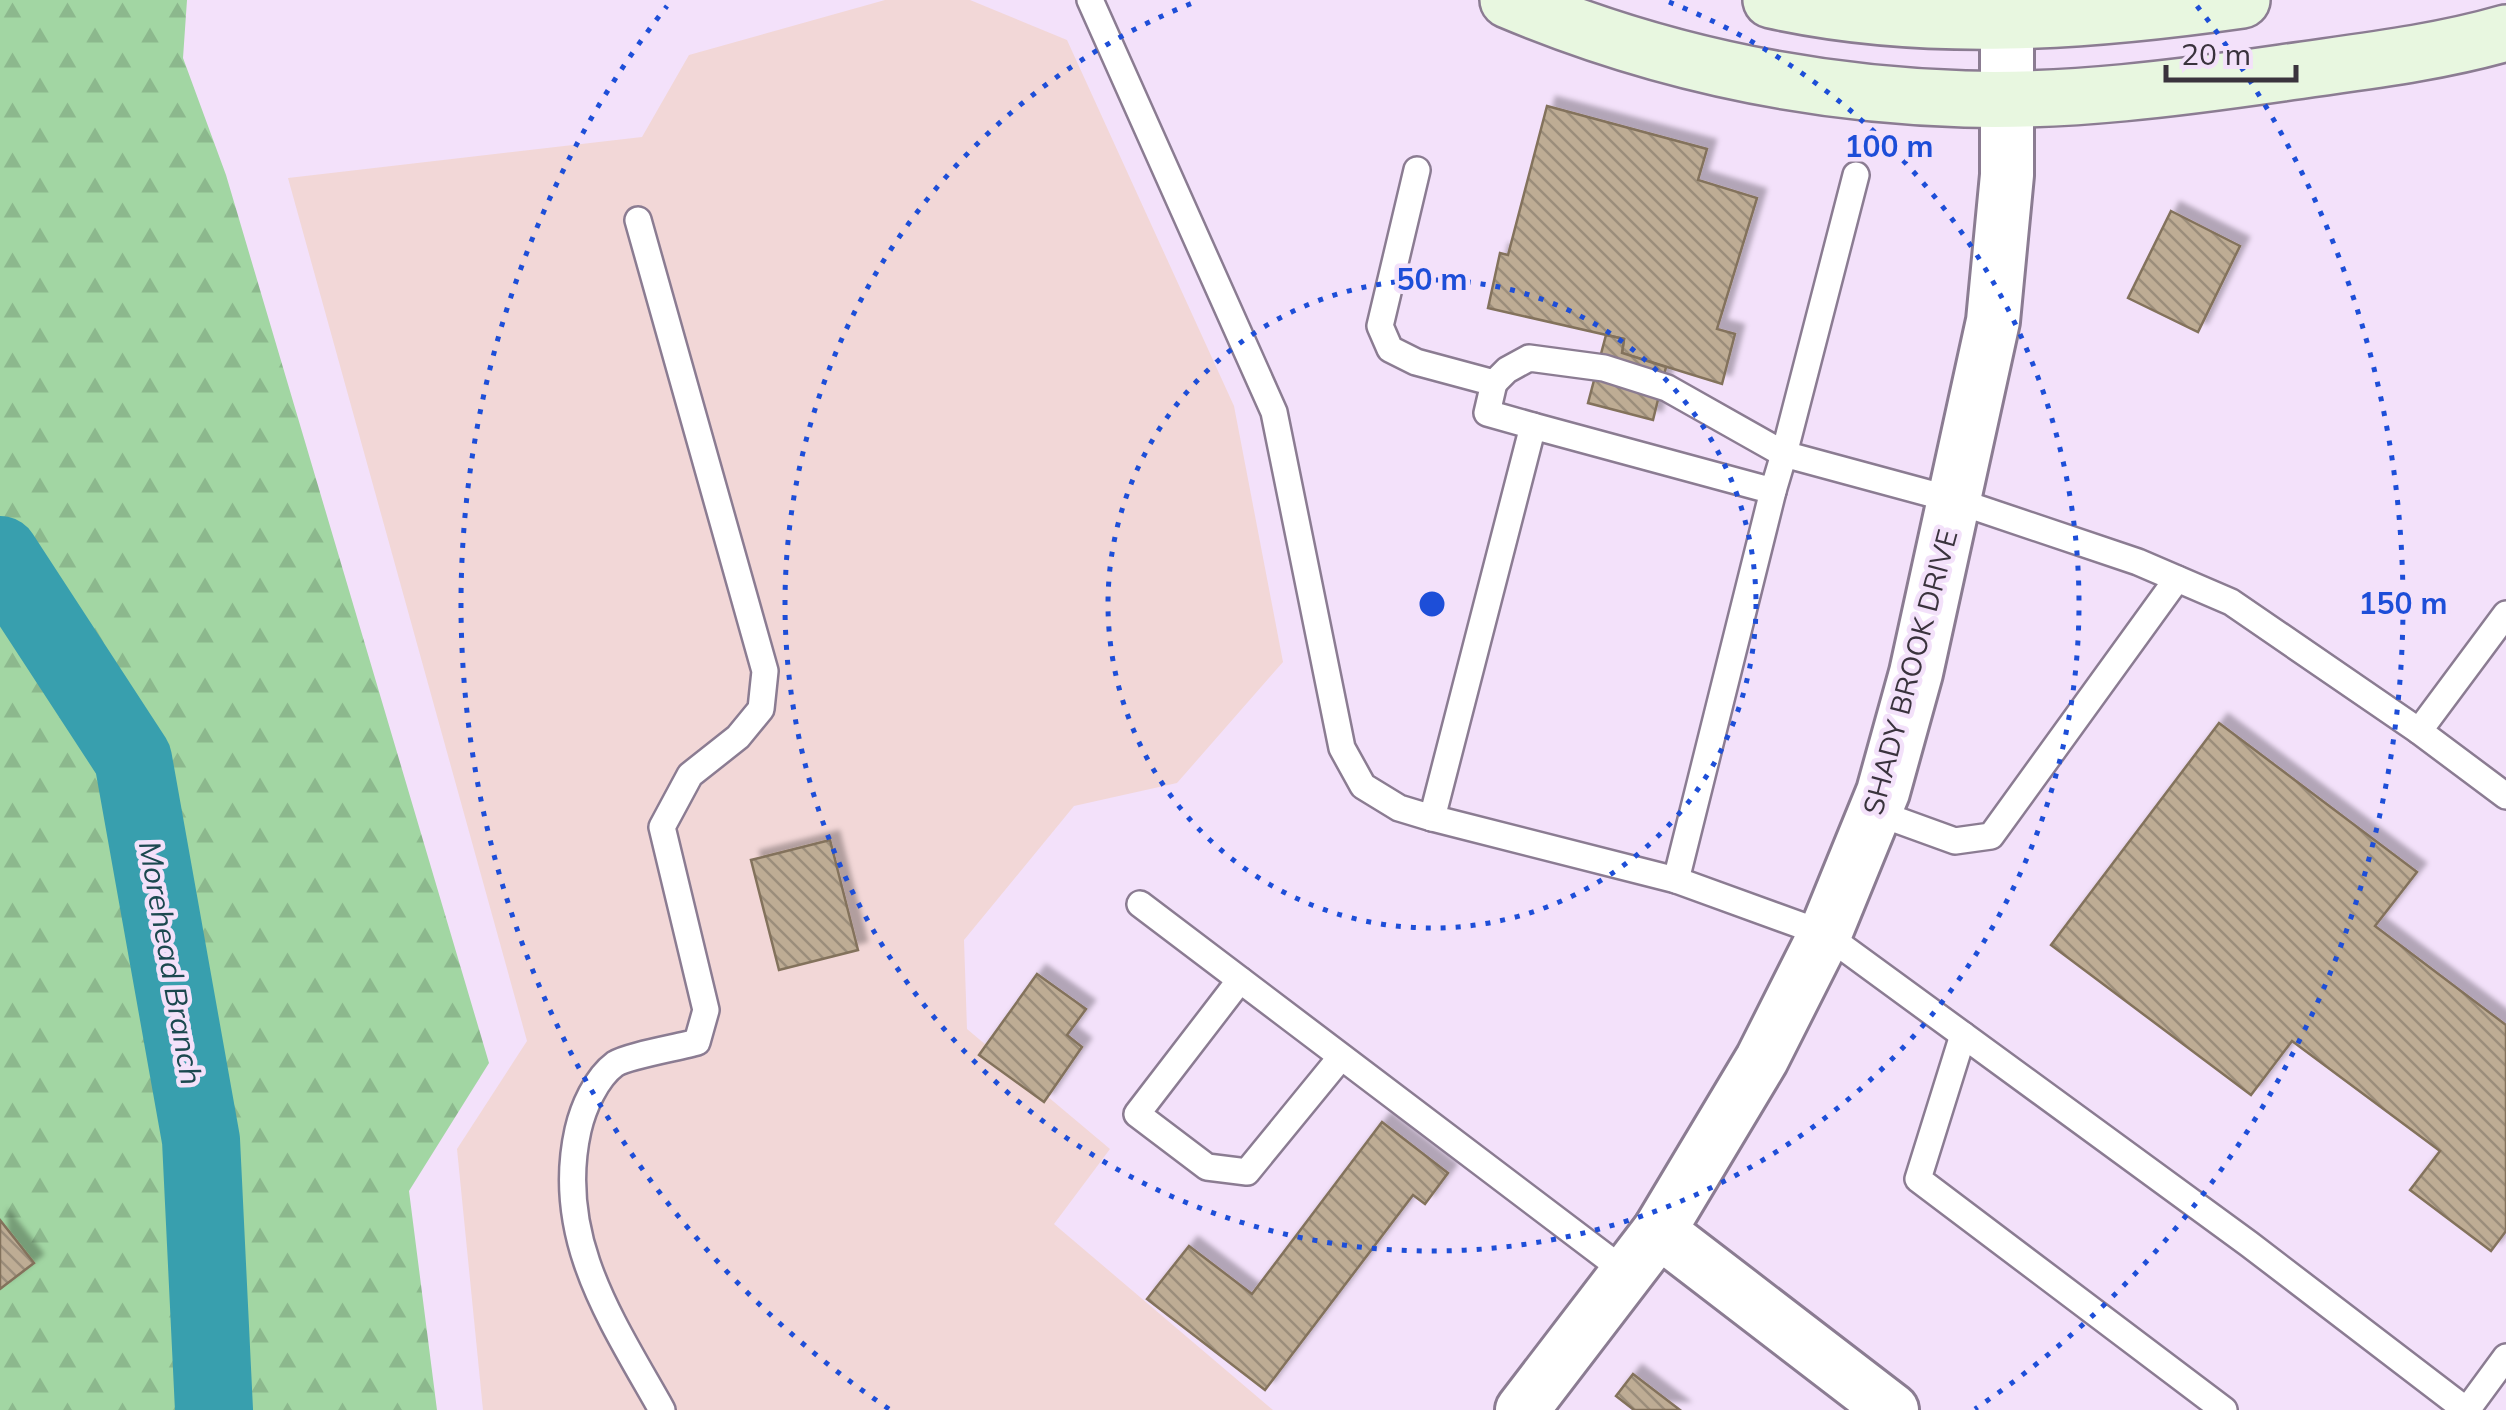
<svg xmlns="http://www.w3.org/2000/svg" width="2506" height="1410" font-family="Mulish,sans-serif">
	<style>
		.industrial { fill: #f2d7d7 }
		.forest { fill: url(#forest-firs) }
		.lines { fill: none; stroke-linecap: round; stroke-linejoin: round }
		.river { stroke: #389fae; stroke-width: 78 }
		.building { fill: url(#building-back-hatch); stroke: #83725c; stroke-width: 2.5; filter: url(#shadow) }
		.lane-casing { stroke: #8b7c92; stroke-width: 30 }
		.street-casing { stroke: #8b7c92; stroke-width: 58 }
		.secondary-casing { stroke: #8b7c92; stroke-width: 60 }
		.lane { stroke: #fff; stroke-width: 25 }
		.street { stroke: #fff; stroke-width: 52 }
		.secondary { stroke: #e8f7e0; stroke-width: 55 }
		.ring { fill: none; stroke: #1d4ed8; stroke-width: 5; stroke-dasharray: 5 10 }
		.labels { text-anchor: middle; stroke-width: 9; stroke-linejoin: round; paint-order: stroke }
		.street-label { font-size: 28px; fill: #3a333d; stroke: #f3e1fa }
		.water-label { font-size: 30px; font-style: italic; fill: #1b484f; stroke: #f3e1fa }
		.centre { fill: #1d4ed8; stroke: #f3e1fa; stroke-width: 5 }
		.ring-label { font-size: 30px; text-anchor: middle; font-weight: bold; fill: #1d4ed8; stroke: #f3e1fa; stroke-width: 9; stroke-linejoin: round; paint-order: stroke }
	</style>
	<defs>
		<pattern id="forest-firs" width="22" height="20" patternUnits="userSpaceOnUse" patternTransform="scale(2.5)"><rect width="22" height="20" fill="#a2d6a3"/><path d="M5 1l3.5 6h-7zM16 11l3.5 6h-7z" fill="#8cb88d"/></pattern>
		<pattern id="building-back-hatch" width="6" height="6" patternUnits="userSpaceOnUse" patternTransform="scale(2.5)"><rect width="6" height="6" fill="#beac94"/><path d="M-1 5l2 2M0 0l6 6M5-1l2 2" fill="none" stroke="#9b8d7a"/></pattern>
		<filter id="shadow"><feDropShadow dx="9" dy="-9" stdDeviation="2.5" flood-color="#0004"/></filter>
	</defs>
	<rect width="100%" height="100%" fill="#f3e1fa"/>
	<path class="industrial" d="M885,0H970L1067,40L1234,406L1283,662L1177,783L1074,806L964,940L967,1029L1110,1149L1054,1224L1273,1410H483L457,1149L527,1041L288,178L642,137L689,55Z"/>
	<path class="forest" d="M0,0H187L183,58L226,175L489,1063L409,1191L437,1410H0Z"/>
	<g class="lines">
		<path class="river" d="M0,555L133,759L201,1140L214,1410"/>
	</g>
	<g class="building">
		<path d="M1547,106L1707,149L1698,180L1757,198L1717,329L1735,334L1722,384L1622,353L1624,339L1488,308L1500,253L1508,255Z"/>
		<path d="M2171,211L2240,246L2198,332L2128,298Z"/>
		<path d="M1606,335L1624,339L1622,353L1666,367L1653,420L1588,403Z"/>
		<path d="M2219,723L2417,872L2375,926L2506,1025V1231L2491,1251L2410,1190L2440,1151L2292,1041L2251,1095L2051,945Z"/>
		<path d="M830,840L858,950L779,970L751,860Z"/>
		<path d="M1037,974L1086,1009L1067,1035L1082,1047L1044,1102L979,1055Z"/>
		<path d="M1382,1122L1448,1173L1425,1204L1413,1195L1265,1390L1147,1299L1189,1246L1252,1294Z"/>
		<path d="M0,1220L34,1263L0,1289Z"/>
		<path d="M1633,1374L1680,1410H1634L1616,1396Z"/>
	</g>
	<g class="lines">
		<g class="lane-casing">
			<g id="lane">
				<path d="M1090,0L1274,412L1342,748L1363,786L1399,808L1432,818"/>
				<path d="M1417,170L1380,326L1390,349L1416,362L1494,383L1487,413L1533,426"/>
				<path d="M638,220L765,671L761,709L738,737L690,775L662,827L706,1010L697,1042C680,1047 627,1056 615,1064C596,1078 583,1108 578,1130C554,1238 612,1321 662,1410"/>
				<path d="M1494,383L1507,370L1529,358L1604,368L1667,388L1784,454L1856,175"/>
				<path d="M2419,731L2506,614"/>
				<path d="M1875,812L1955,841L1991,836L2177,579"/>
				<path d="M1676,880L1773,491"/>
				<path d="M1140,904L1627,1273"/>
				<path d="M1240,980L1137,1114L1207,1167L1247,1172L1341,1057"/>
				<path d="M1963,1035L1918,1179L2224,1410"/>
				<path d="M2466,1410L2249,1244L1825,934L1676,880L1432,818L1533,426L1773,491L1784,454L1954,500L2138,562L2231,602L2419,731L2506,796"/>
				<path d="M2467,1410L2506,1357"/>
			</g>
		</g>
		<g class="street-casing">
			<g id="street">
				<path d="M1659,1231L1892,1410"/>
				<path d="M1522,1410L1659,1231L1762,1059L1825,934L1883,792L1916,673L1993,321L2007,175V20"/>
			</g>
		</g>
		<g class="secondary-casing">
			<g id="secondary">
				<path d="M1508,0C1653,61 1807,94 1965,99C2070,102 2178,88 2282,73C2357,62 2433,54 2506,33"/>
				<path d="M1771,0C1925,34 2087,22 2242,0"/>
			</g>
		</g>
		<use href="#lane" class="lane"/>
		<use href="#street" class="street"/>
		<use href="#secondary" class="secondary"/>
	</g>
	<g class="ring">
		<circle cx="1432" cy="604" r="324"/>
		<path d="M1669 2A647 647 0 1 1 1195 2"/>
		<path d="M889 1409A971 971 0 0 1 667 6M2197 6A971 971 0 0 1 1975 1409"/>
	</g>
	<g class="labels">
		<g class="street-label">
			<text transform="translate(1910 672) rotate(-75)" y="10">SHADY BROOK DRIVE</text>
		</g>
		<g class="water-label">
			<text transform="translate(170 963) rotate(80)" y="10">Morehead Branch</text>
		</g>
	</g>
	<circle cx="1432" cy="604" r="15" class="centre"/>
	<g class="ring-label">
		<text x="1889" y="157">100 m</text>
		<text x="1432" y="290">50 m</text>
		<text x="2403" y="614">150 m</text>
	</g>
	<path d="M2166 65v15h130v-15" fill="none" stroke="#3a333d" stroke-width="5"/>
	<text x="2181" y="65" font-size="30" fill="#3a333d" stroke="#f3e1fa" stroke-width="8" paint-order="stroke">20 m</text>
</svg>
